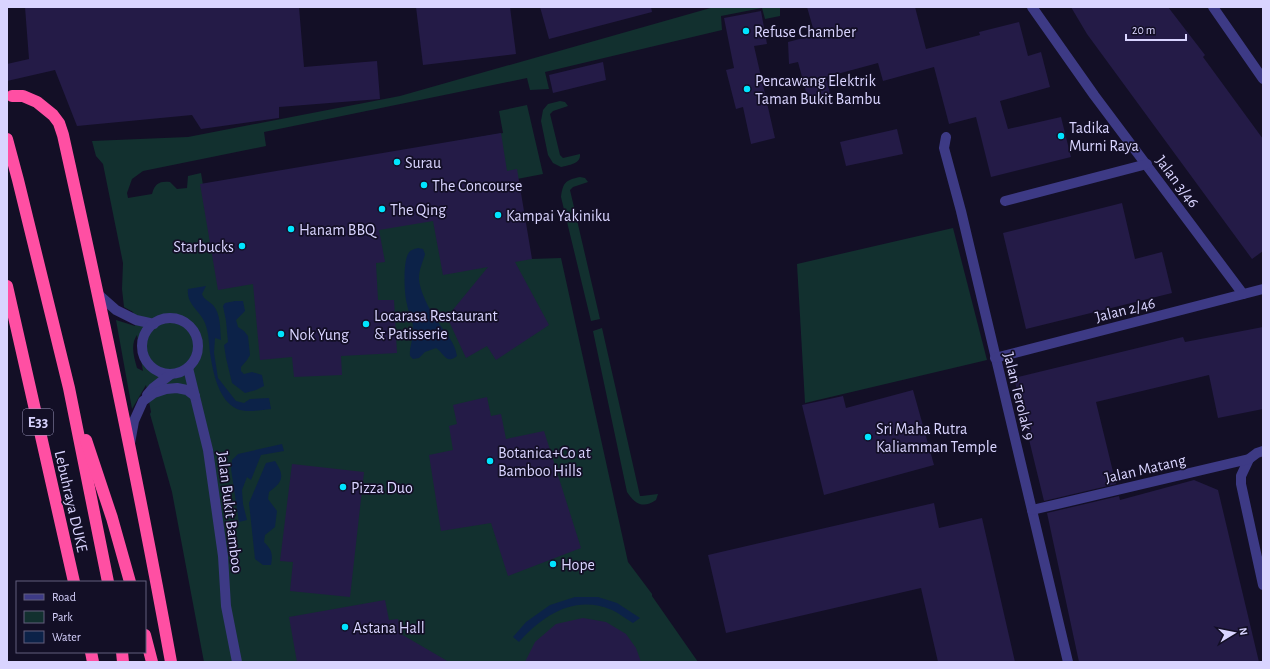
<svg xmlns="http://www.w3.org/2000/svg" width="1270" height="669" font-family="'Alegreya Sans',sans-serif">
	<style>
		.green { fill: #12302f; fill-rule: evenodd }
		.water { fill: #0c2248 }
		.building { fill: #241b47 }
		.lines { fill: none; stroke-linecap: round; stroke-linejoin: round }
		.street { stroke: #3d3a85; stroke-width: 10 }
		.highway { stroke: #ff4fa3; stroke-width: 12 }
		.poi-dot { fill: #00e5ff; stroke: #130f26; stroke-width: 1.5 }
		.labels { text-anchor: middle; stroke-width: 3.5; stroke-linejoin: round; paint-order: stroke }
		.shield { fill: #130f26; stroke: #9e99be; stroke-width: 1 }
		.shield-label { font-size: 15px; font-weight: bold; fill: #d9d4ff }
		.poi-label { font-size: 16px; fill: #d9d4ff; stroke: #130f26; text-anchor: start }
		.street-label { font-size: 16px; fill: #d9d4ff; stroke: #130f26 }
	</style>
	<rect width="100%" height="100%" fill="#130f26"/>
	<g class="green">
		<path d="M714,7H780V16L765,19L762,8L721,16L722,30L545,72L549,89L530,90L527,78L264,132L266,146L143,171L132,179L127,193L128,198L152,194C155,183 160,181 170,182L177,189L187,188L188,176L201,173L203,185L503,133L499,111L527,105L543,174L517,179L531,259L561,258L628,562L652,594V596L698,662H204L172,492L150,414L151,412L146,385L132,409L116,320L135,326L133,312L124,307L122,289L123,263L103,164L96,156L92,141L188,137L400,96ZM137,335L143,371L137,368C134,357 130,345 137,335Z"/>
		<path d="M560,101L565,102L568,106L553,111L550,114L560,155L563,158L580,154C581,164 569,165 561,167L553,163L548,155L541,121L543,110L548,104Z"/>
		<path d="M580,177L585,178L588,182L573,187L570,190L600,319L591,321L561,197C563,183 565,180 580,177Z"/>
		<path d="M953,228L987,360L805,403L797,264Z"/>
		<path d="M602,328L640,496H642L658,494L656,500C643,509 635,504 627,492L593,331Z"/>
	</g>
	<g class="water">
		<path d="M418,248L423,249L425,254C423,262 419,269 419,278C419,290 430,311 437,321C445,332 455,342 457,356C446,365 444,353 436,348L425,352L419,358L413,359L410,356C409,347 414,338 413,328C413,320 408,312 407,304C404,294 403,263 408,254C410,250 414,249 418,248Z"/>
		<path d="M206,286L202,294C204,300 209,301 213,305C221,314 220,329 221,340L215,338L214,353L218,378L236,401L244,403L250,399L269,398L271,409C260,410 247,413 237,409C218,400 213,372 210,353C209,345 209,335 206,326C202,311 186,306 188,289Z"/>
		<path d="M235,301H243L245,311L236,320L238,327L244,331L248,336L250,355L247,360L241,367V371L244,374L252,372L262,375L264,386L256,390L245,393L232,383L226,358L224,345L228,342L226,321L223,306L225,303Z"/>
		<path d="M282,444L284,451L261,455L251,480L247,477L242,490L243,504L247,520L239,522L231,469L232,460L238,454Z"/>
		<path d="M275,461C285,476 283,482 269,492L268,499L277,511L275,527L265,535L264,542C272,550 273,554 271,565H263L255,559L249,503L266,463Z"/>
		<path d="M575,597H598L617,603L640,618L633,623C626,619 619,613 612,610C575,594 543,615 519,642L513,637L526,622L550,605Z"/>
	</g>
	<g class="building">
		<path d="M25,7H299L304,67L377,61L380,99L279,107V118L201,129L192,115L77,126L55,70L7,81V64L29,59Z"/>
		<path d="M416,7H510L516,54L423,65Z"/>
		<path d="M540,7H651L652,12L549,39Z"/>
		<path d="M807,7H915L926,49L980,35L979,32L1019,22L1028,56L1041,52L1050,87L1000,101L1008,129L1061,117L1071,157L991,177L976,117L949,124L934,67L883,81L878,63L826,77L831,97L809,103L798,62L789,64L788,42L815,35Z"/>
		<path d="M1071,7H1168L1205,55L1203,57L1263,139V251L1252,259L1087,34Z"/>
		<path d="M761,11L767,44L754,46L775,138L751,144L743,107L736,109L726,70L734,68L724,18Z"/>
		<path d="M603,62L606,80L553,93L549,75Z"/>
		<path d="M897,129L903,154L846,166L840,142Z"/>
		<path d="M501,133L507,171L517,169L532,259L515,262L549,325L496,360L487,346L466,358L447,317L488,267L443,275L433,221L379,230L385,262L376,263L378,300H394L397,353L341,356L342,375L294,377L292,357L260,360L253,284L218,290L200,184Z"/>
		<path d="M1122,203L1135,259L1162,252L1172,293L1026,329L1003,233Z"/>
		<path d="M1263,327V409L1218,418L1209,375L1096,402L1116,484L1044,501L1014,378L1183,337L1185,342Z"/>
		<path d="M913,390L934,465L824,495L802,405L843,396L846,408Z"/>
		<path d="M487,397L491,416L501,414L506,439L544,431L581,548L508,576L491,523L441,531L429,455L453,450L449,426L457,424L453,405Z"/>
		<path d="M292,464L364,472L350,597L290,591L293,562L280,561Z"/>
		<path d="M1194,480L1218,490L1259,662H1079L1047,513L1119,496L1120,500Z"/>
		<path d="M934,503L939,528L982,518L1015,662H938L921,588L726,633L708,555Z"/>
		<path d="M385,600L389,620L398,619L401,634L449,662H297L289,617Z"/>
		<path d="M583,618L606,622L626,634L636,648L641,662H525L535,642L556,624Z"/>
	</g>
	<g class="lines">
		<g class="street">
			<path d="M1032,7L1094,95L1243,294"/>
			<path d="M1213,7L1263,79"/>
			<path d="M946,137L944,148L961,211L1068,662"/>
			<path d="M1005,201L1147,164"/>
			<path d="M99,295L116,310L136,320L154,324"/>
			<circle cx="170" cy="346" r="28"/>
			<path d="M995,358L1263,289"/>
			<path d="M188,368L208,450L223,556L226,606L237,662"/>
			<path d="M147,395L153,388L171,374"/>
			<path d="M130,443L134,421L143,401L154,393L166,389L177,388L187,390L195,396"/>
			<path d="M1249,459L1241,476V484L1263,585"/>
			<path d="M1032,510L1249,459L1257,453L1263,451"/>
		</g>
		<g class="highway">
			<path d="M12,96H23L37,102L53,115L59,123L63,135C102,310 139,485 171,662"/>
			<path d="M7,139L18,180L69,388L108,582"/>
			<path d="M7,286L74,582"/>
			<path d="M86,440L112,518L130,582"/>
			<path d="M145,635L152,662"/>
			<path d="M91,652L93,662"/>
			<path d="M122,652L123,662"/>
		</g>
	</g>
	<g class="poi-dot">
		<circle cx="746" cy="31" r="4"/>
		<circle cx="747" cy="89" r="4"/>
		<circle cx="1061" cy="136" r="4"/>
		<circle cx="397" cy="162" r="4"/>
		<circle cx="424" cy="185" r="4"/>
		<circle cx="382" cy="209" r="4"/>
		<circle cx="498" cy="215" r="4"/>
		<circle cx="291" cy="229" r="4"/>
		<circle cx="242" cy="246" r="4"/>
		<circle cx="366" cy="324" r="4"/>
		<circle cx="281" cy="334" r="4"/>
		<circle cx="868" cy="437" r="4"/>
		<circle cx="490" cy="461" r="4"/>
		<circle cx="343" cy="487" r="4"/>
		<circle cx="553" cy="564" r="4"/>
		<circle cx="345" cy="627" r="4"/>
	</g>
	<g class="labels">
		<rect class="shield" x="23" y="409" width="30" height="26" rx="3"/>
		<g class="shield-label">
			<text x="38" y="427">E33</text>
		</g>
		<g class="poi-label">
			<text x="754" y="37">Refuse Chamber</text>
			<text x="755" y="86">Pencawang Elektrik<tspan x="755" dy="18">Taman Bukit Bambu</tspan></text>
			<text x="1069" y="133">Tadika<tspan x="1069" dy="18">Murni Raya</tspan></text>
			<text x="405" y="168">Surau</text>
			<text x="432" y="191">The Concourse</text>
			<text x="390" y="215">The Qing</text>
			<text x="506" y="221">Kampai Yakiniku</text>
			<text x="299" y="235">Hanam BBQ</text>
			<text x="234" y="252" text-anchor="end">Starbucks</text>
			<text x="374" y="321">Locarasa Restaurant<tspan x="374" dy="18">&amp; Patisserie</tspan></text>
			<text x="289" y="340">Nok Yung</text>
			<text x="876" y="434">Sri Maha Rutra<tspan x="876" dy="18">Kaliamman Temple</tspan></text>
			<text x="498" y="458">Botanica+Co at<tspan x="498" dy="18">Bamboo Hills</tspan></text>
			<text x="351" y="493">Pizza Duo</text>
			<text x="561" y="570">Hope</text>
			<text x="353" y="633">Astana Hall</text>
		</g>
		<g class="street-label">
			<text transform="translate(1178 181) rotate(53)" y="6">Jalan 3/46</text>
			<text transform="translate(1125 309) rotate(-14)" y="6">Jalan 2/46</text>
			<text transform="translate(1020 396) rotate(76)" y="6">Jalan Terolak 9</text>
			<text transform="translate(1145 468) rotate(-13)" y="6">Jalan Matang</text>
			<text transform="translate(72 501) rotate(77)" y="6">Lebuhraya DUKE</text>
			<text transform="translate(231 512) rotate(83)" y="6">Jalan Bukit Bamboo</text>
		</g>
	</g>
	<rect width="1270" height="669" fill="none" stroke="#d9d4ff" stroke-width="16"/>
	<rect x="16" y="581" width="130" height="72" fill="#130f26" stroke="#625e7d"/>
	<rect x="24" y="594" width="20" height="6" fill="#3d3a85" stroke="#625e7d"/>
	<text x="52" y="601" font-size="12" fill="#d9d4ff">Road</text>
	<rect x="24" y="611" width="20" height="12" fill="#12302f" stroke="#625e7d"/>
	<text x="52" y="621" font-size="12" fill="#d9d4ff">Park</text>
	<rect x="24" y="631" width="20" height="12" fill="#0c2248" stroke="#625e7d"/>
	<text x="52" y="641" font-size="12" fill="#d9d4ff">Water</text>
	<g transform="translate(1234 633) rotate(80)" stroke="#130f26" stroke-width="3" paint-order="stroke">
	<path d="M0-3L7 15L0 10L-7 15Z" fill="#d9d4ff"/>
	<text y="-6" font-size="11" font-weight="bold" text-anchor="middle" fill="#d9d4ff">N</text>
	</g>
	<path d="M1126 34v6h60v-6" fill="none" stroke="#d9d4ff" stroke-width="2"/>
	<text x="1132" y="34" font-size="12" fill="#d9d4ff" stroke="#130f26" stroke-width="3" paint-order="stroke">20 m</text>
</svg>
